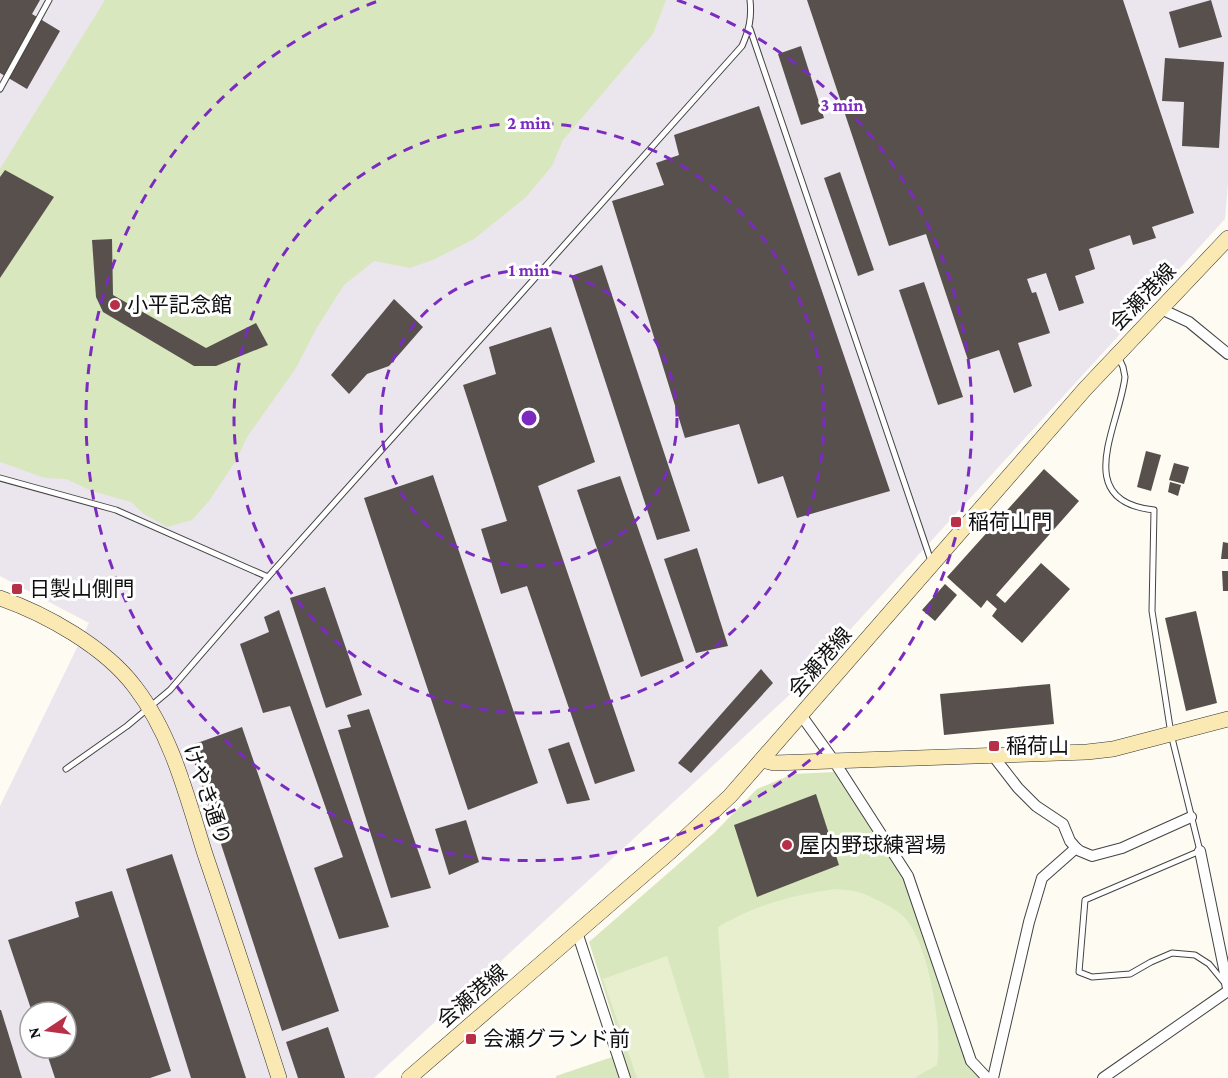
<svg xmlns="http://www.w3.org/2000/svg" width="1228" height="1078" font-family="'Crimson Pro','Noto Sans JP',serif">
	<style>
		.industrial { fill: #ebe5ed; fill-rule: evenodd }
		.green { fill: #d9e7be }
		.pitch { fill: #e8efcf }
		.building { fill: #58504d }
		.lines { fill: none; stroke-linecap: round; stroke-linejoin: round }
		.lane-casing { stroke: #434343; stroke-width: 7 }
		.street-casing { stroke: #434343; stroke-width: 12 }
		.secondary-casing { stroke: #323232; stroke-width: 16 }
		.lane { stroke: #fff; stroke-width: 5 }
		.street { stroke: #fff; stroke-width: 10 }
		.secondary { stroke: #fae9b3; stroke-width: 15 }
		.ring { fill: none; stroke: #7b2cbf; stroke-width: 3; stroke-dasharray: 10 8 }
		.poi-dot { fill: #b83047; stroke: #fff; stroke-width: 2 }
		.labels { text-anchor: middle; stroke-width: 6; stroke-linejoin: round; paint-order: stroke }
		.street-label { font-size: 21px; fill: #101010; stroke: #fff }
		.poi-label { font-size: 21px; fill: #101010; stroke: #fff; text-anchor: start }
		.centre { fill: #7b2cbf; stroke: #fff; stroke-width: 3 }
		.ring-label { font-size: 18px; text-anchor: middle; font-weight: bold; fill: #7b2cbf; stroke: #fff; stroke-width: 6; stroke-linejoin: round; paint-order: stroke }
	</style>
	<rect width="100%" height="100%" fill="#fefbf3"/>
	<path class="industrial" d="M0,0H1228V184L1225,219L796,689L374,1078H0V806L89,623L0,576ZM30,1012H66V1048H30Z"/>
	<g class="green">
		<path d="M105,0H666L653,34L563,140L552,166L526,197L474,239L435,259L410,268L374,261L344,285L316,329L296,368L247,437L237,459L209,501L192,520L167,527L144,514L131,502L92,491L66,479L45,478L0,462V169Z"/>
		<path d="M835,772L904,879L966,1064L979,1078H556V1076L624,1053L589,942L714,833L757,789L793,774Z"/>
	</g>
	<g class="pitch">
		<path d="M835,889C843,890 851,890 858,892C867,894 896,909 903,916C929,941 943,1031 937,1065L914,1078H729L718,927C754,905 794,895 835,889Z"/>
		<path d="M667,956L705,1078H637L603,979Z"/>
	</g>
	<g class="building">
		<path d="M0,0H40L32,14L60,31L27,89L0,73Z"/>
		<path d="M807,0H1123L1194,213L1152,227L1156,238L1133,245L1130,235L1089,249L1095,269L1075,276L1084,303L1059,311L1046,273L1027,279L1032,293L1036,292L1050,333L1018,343L1032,386L1014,393L999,350L968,360L926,234L889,246Z"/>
		<path d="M1211,0L1222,37L1179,48L1169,12Z"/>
		<path d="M801,46L824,118L801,125L778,54Z"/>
		<path d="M1165,58L1224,62L1219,148L1182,146L1184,102L1162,101Z"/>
		<path d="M759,106L890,491L797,518L783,476L758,484L739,424L685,438L612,201L664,185L656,163L679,155L674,135Z"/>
		<path d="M5,170L54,197L0,278V177Z"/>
		<path d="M840,172L874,270L858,276L824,178Z"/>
		<path d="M112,239L113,295L206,348L256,323L268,345L216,366H194L103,312L96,297L92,240Z"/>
		<path d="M602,265L690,531L657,540L571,276Z"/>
		<path d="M924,282L963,397L938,405L899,290Z"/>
		<path d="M394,299L423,327L389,366L367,374L349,394L331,375Z"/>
		<path d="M551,327L595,462L538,486L635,771L595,784L527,586L501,594L481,529L507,521L463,385L496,374L489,347Z"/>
		<path d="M1146,451L1161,455L1151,491L1137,487Z"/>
		<path d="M1174,463L1189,467L1184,484L1169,480Z"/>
		<path d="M1044,469L1079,501L996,595L1005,603L1041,563L1070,589L1022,643L992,616L997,609L987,600L981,608L947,577Z"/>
		<path d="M433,475L538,783L468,810L364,498Z"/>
		<path d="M620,476L684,661L641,677L577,490Z"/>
		<path d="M1170,482L1181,485L1178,496L1168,492Z"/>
		<path d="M1223,542L1228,543V559H1221Z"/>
		<path d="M697,548L728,646L696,653L664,559Z"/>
		<path d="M1222,571H1228V591H1223Z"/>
		<path d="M945,584L957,595L935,621L922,610Z"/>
		<path d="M325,587L362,695L326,708L290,598Z"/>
		<path d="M279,610L389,927L339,939L314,868L343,857L290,706L263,713L240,644L269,632L264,617Z"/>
		<path d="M1196,611L1217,703L1186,711L1165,618Z"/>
		<path d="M761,669L773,683L691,773L678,763Z"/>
		<path d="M1050,684L1054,724L944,735L940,694Z"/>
		<path d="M369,709L431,888L391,898L338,730L351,727L347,715Z"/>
		<path d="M242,727L339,1011L282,1031L189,746Z"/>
		<path d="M569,742L590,800L567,804L548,749Z"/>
		<path d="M816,794L839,865L757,897L734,825Z"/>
		<path d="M466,820L479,862L449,875L435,829Z"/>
		<path d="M172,854L246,1078H191L126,869Z"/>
		<path d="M112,891L171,1071L150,1078H55L45,1048H66V1012H32L8,940L79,917L75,902Z"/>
		<path d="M0,1010H1L22,1078H0Z"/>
		<path d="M328,1027L345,1078H298L286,1042Z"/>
	</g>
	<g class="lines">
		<g class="lane-casing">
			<g id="lane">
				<path d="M750,29L931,561"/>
				<path d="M0,89L49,0"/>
				<path d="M1118,356L1123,367L1125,377C1119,427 1071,501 1154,510L1152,611L1171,734L1200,851L1085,900L1079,972L1092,977L1130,974L1151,962L1172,953L1195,955L1209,964L1223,981"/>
				<path d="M0,478L116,510L268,577"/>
				<path d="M66,769L127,726L170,690L268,577L742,46C749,30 752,18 750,0"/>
			</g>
		</g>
		<g class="street-casing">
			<g id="street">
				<path d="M1161,309L1189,322L1228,354"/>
				<path d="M801,715L834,761L908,876L971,1061L987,1078"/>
				<path d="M994,757L1018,788L1036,806L1063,824L1070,841L1076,848L1080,851L1092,856L1122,848L1191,817"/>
				<path d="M1200,851L1228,988"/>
				<path d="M577,932L625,1078"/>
				<path d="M993,1078L1029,922L1042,878L1076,848"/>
				<path d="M1103,1078L1228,991"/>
			</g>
		</g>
		<g class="secondary-casing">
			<g id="secondary">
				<path d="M0,598C46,614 105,647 135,687C172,735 187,797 205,854C230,928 255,1003 279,1078"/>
				<path d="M762,760L774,763L1087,752L1113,749L1228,719"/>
				<path d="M409,1078L671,851L730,796L1085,389L1228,238"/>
			</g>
		</g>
		<use href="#lane" class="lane"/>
		<use href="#street" class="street"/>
		<use href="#secondary" class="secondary"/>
	</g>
	<g class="ring">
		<circle cx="529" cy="418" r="148"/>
		<circle cx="529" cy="418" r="295"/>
		<path d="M677 0A443 443 0 1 1 381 0"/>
	</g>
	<g class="poi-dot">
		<circle cx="115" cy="305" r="6"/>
		<rect x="950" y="516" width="12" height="12" rx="3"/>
		<rect x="11" y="583" width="12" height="12" rx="3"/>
		<rect x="988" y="740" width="12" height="12" rx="3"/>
		<circle cx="787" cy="845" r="6"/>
		<rect x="465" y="1033" width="12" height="12" rx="3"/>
	</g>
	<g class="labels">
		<g class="street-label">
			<text transform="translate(1143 297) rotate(-46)" y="7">会瀬港線</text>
			<text transform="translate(820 662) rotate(-49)" y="7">会瀬港線</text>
			<text transform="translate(207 795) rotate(71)" y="7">けやき通り</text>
			<text transform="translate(472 996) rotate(-41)" y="7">会瀬港線</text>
		</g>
		<g class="poi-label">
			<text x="127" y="312">小平記念館</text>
			<text x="968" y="529">稲荷山門</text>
			<text x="29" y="596">日製山側門</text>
			<text x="1006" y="753">稲荷山</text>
			<text x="799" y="852">屋内野球練習場</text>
			<text x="483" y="1046">会瀬グランド前</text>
		</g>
	</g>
	<circle cx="529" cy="418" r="9" class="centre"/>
	<g class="ring-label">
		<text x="842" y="111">3 min</text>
		<text x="529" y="129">2 min</text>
		<text x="529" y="276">1 min</text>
	</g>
	<g transform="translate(48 1030) rotate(257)"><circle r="28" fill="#ffffff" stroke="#9f9f9f" stroke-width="1.5"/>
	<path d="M0-4.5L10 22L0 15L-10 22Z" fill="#b83047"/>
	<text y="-9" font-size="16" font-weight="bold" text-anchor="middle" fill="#101010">N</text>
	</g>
</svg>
